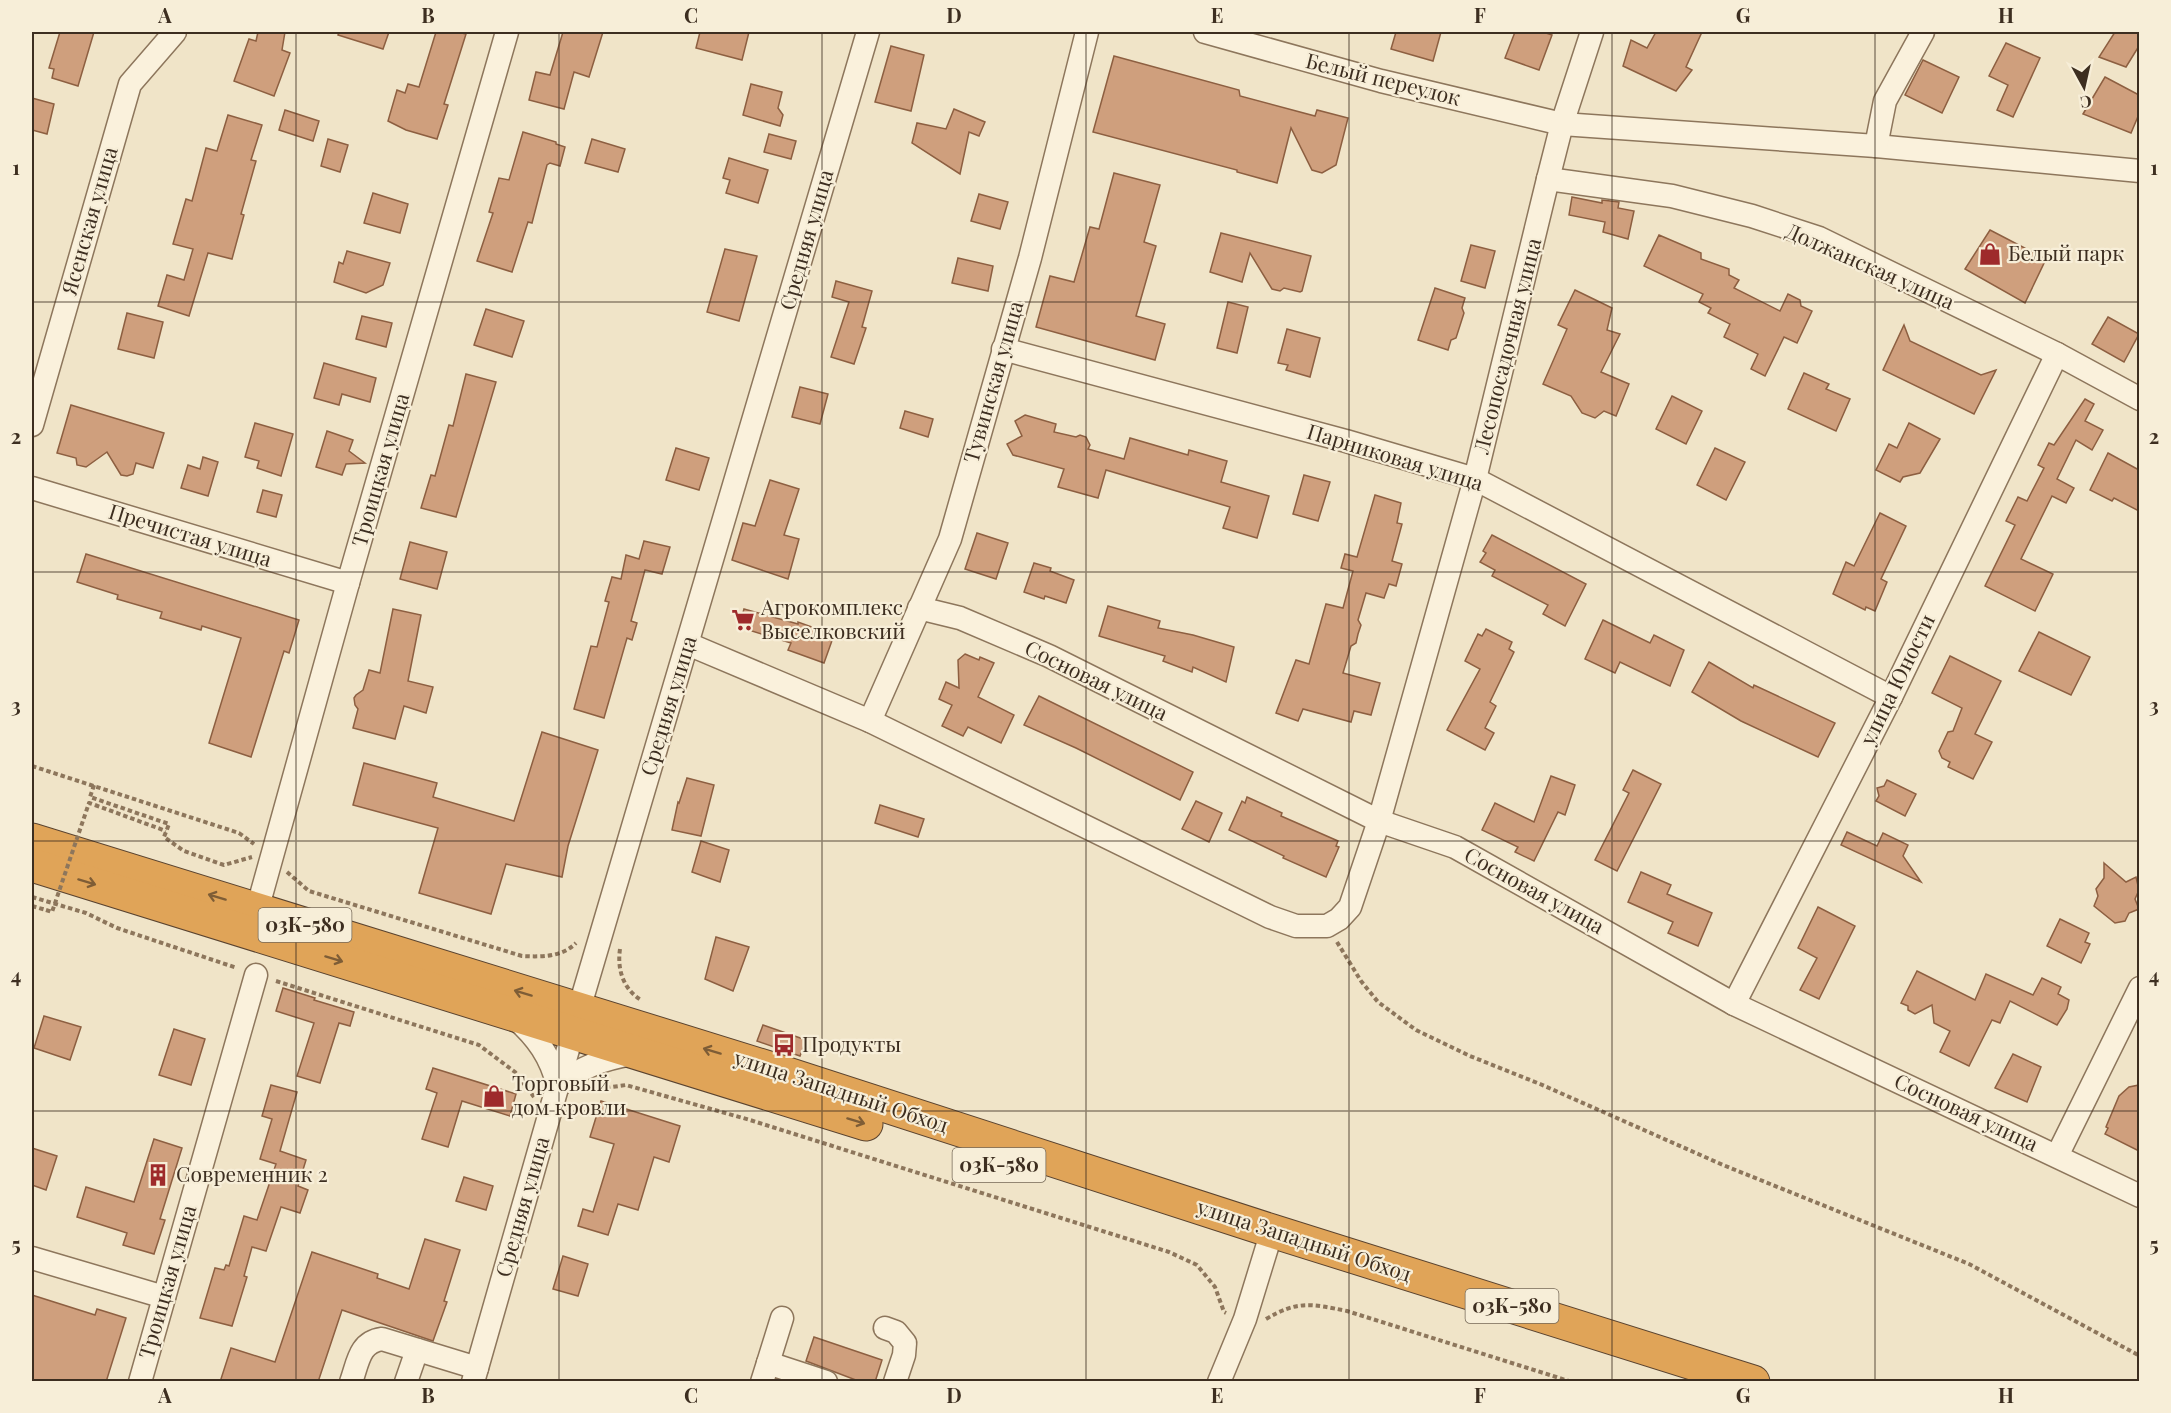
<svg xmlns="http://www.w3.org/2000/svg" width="2171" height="1413" font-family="'Playfair Display',serif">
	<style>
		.building { fill: #cf9f7d; stroke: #8d5f41; stroke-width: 1.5 }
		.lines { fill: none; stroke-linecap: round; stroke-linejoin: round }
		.minor-casing { stroke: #8d765c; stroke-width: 25 }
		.highway-casing { stroke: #5b4430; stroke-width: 35 }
		.path { stroke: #8d765c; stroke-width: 4; stroke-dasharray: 4.5 3; stroke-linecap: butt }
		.minor { stroke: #faf1dc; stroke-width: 22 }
		.highway { stroke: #e0a458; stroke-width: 33 }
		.path-bridge { stroke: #8d765c; stroke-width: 4; stroke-dasharray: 4.5 3; stroke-linecap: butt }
		.oneway { stroke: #7e5d36 }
		.grid { fill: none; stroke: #3d2e20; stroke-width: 1.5; stroke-opacity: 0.55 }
		.labels { text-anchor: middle; stroke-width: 4.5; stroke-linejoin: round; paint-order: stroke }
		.shield { fill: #f7eed8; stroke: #756857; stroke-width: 1.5 }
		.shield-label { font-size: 20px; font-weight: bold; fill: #3d2e20 }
		.street-label { font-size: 21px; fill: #3d2e20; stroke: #f7eed8 }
		.poi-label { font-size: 21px; fill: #3d2e20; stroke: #f7eed8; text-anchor: start }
		.neatline { fill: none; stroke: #3d2e20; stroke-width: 2 }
		.grid-label { font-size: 20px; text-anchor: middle; font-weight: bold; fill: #3d2e20 }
	</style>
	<rect width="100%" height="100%" fill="#f0e4c8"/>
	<g class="building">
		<path d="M60,32H94L78,86L52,78L54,69L49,68Z"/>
		<path d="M258,32H285L282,50L290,53L274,96L234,81L249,39L256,41Z"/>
		<path d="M339,32H389L383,49L338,35Z"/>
		<path d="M436,32H457L466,34L444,104L448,105L437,139L406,130L388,121L397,90L405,93L408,84L419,87Z"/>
		<path d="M563,32H603L589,77L574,72L564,109L529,100L536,72L550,75Z"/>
		<path d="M700,32H749L742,60L696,48Z"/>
		<path d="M1396,32H1441L1433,61L1391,49Z"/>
		<path d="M1515,32H1543L1552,35L1539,70L1505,58Z"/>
		<path d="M1656,32H1702L1686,67L1692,70L1676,91L1623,66L1631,40L1647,48Z"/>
		<path d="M2115,32H2139V46L2126,67L2099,57Z"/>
		<path d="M2006,43L2040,58L2013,117L1997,110L2008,85L1989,76Z"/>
		<path d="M891,46L924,55L911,111L875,102Z"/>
		<path d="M1114,56L1239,90L1240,96L1315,116L1317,110L1348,118L1336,165L1322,173L1312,170L1291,128L1277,183L1237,172V170L1093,132Z"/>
		<path d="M1923,60L1959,77L1942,113L1905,95Z"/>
		<path d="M2105,77L2139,95V114L2131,133L2083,114Z"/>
		<path d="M751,84L782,92L778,108L783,115L780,126L743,115Z"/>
		<path d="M32,98L54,104L47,134L32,130Z"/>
		<path d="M954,109L985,122L979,136L969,132L960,174L912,143L917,123L946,129Z"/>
		<path d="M285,110L319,121L313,141L279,130Z"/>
		<path d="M228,115L262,125L251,160L256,161L241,214L244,215L232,259L208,253L189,316L158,306L167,275L184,280L193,249L173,244L186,199L192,201L206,148L217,151Z"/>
		<path d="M523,132L556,142V144L565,147L560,166L550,163L547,165L532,223L528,222L512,272L477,261L493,213L489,212L499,178L509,180Z"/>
		<path d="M769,134L796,141L791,159L764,152Z"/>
		<path d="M328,139L348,145L340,172L321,166Z"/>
		<path d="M592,139L625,149L618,172L585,163Z"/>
		<path d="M729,158L768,170L758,203L726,193L730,180L723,178Z"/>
		<path d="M1114,173L1160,185L1144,242L1156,246L1136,316L1165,324L1155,360L1036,327L1050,276L1074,282L1090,227L1099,229Z"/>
		<path d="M373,193L408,204L400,233L364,223Z"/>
		<path d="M979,194L1008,202L1000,229L971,221Z"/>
		<path d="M1572,197L1602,203V200L1619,202L1618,208L1634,211L1628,239L1603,232L1605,222L1569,215Z"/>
		<path d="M1990,230L2046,259L2025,303L1965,269Z"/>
		<path d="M1221,233L1311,256L1302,291L1300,292L1284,288L1280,291L1272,289L1250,253L1242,282L1210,272Z"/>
		<path d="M1659,235L1701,253V259L1729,269V275L1739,280L1734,288L1780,311L1788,294L1800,300L1801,306L1812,311L1797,343L1784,337L1765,376L1751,369L1758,354L1724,337L1730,324L1708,313L1711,308L1699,302L1703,294L1644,266Z"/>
		<path d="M1471,245L1495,251L1485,288L1461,281Z"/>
		<path d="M725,249L757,256L739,321L707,312Z"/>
		<path d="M347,251L390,263L383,285L366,293L334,282L339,262L343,264Z"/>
		<path d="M958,258L993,266L988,291L952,283Z"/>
		<path d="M836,281L872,291L862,327L866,328L854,364L831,357L849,302L832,297Z"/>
		<path d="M1435,288L1465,298L1462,308L1464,313L1456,338L1451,340L1448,350L1418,340Z"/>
		<path d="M1575,290L1612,308L1607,330L1620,334L1601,372L1629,384L1616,416L1604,411L1595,418L1582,413L1571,396L1543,384L1567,329L1558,325Z"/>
		<path d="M1228,302L1248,307L1237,353L1217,348Z"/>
		<path d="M486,309L524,321L512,357L474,345Z"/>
		<path d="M127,313L163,322L154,358L118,349Z"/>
		<path d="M362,316L392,323L386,347L356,339Z"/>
		<path d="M2108,317L2139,334L2124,362L2092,344Z"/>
		<path d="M1904,325L1910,341L1981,375L1996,370L1974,414L1883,370Z"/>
		<path d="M1287,329L1320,338L1310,377L1286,370L1288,365L1278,363Z"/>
		<path d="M324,363L376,378L370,402L342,394L339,405L314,398Z"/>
		<path d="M1804,373L1829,384L1826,389L1850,399L1836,431L1788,409Z"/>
		<path d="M466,374L496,382L456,517L421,508L431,475L435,476L449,425L453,426Z"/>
		<path d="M800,387L828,394L820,424L792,417Z"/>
		<path d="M1672,396L1702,411L1686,444L1656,429Z"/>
		<path d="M2085,399L2094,404L2085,421L2103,430L2092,450L2076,440L2057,479L2074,488L2066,503L2052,496L2021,559L2053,574L2035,611L1985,586L2015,525L2006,521L2018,497L2027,501L2044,468L2038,465L2049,443L2054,445Z"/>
		<path d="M71,405L164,433L153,468L136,463L133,474L127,476L121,475L107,452L86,467L77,465L76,458L57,453Z"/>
		<path d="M905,411L933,419L928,437L900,428Z"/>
		<path d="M1025,415L1056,424L1054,432L1076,437L1080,435L1086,437L1090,445L1088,449L1124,459L1130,438L1188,455L1189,450L1227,461L1221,482L1269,496L1257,538L1223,528L1230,507L1106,470L1098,498L1058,487L1064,469L1013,455L1007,444L1022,436L1015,421Z"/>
		<path d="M255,423L293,434L281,476L257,468L259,461L245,457Z"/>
		<path d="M1909,423L1940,439L1920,473L1903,477L1900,482L1876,470L1889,444L1897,448Z"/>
		<path d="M327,431L353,440L349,451L365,463L346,464L342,475L316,467Z"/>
		<path d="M676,448L709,458L699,490L666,480Z"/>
		<path d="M1715,448L1745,462L1726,500L1697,485Z"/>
		<path d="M2108,453L2139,470V511L2114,498L2112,501L2090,490Z"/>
		<path d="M203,457L218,462L208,496L181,488L188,465L200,469Z"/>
		<path d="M1304,475L1330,482L1318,521L1293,514Z"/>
		<path d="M770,480L799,489L784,535L799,539L788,579L732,560L743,523L755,526Z"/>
		<path d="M263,490L282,495L276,517L257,512Z"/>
		<path d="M1375,495L1401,503L1397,523L1402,524L1392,561L1402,564L1396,586L1389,584L1384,598L1366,593L1358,620L1361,625L1358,634L1356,643L1351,646L1343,673L1380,683L1371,715L1354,711L1351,722L1303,709L1298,721L1276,713L1296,660L1309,664L1326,604L1343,608L1353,571L1341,568L1345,554L1357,557Z"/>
		<path d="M1880,513L1906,526L1881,579L1887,582L1875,611L1866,607L1865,610L1833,594L1846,562L1854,566Z"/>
		<path d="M977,533L1008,543L996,579L965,569Z"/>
		<path d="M1492,535L1586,584L1565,626L1543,614L1548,605L1492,576L1495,570L1480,562L1486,553L1483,551Z"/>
		<path d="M644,541L670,547L662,574L645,570L631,621L637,623L632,640L627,638L604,718L574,709L591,646L597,647L609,602L605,601L612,577L621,579L626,555L639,559Z"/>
		<path d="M410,542L447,552L437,589L400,579Z"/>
		<path d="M86,554L299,620L289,653L284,651L251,757L209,743L241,638L202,626L201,630L160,618L162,612L117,599L118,595L77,582Z"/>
		<path d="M1034,563L1051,568L1050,571L1074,580L1066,603L1045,596L1044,599L1024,592Z"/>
		<path d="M1108,606L1160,621L1158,628L1193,635L1234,647L1226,682L1193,667L1192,672L1163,661L1165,656L1099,636Z"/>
		<path d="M393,609L421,615L408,681L433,687L426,713L404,706L395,739L353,728L358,709L355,705L354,698L356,695L363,690L369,670L380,673Z"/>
		<path d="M744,609L798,624V622L834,635L824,663L788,650L791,643L739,627Z"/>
		<path d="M1603,620L1650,643L1654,635L1684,650L1670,686L1620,662L1615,673L1585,659Z"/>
		<path d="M1486,629L1512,642L1509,649L1514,652L1490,702L1496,706L1485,728L1494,733L1485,750L1447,730L1480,669L1465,661L1478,634L1482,636Z"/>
		<path d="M2039,632L2090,657L2071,695L2019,671Z"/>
		<path d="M965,654L979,660L980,657L994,663L978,697L1014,715L1001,743L968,727L963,736L942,726L952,705L939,699L946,682L959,688L958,660Z"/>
		<path d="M1950,656L2001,681L1975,734L1992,742L1973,779L1948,767L1950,762L1942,758L1939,751L1948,732L1953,731L1962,708L1932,693Z"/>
		<path d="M1709,662L1753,688L1754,685L1835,723L1818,757L1741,721L1692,692Z"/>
		<path d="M1039,696L1193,772L1180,800L1076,748L1024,725Z"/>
		<path d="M542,732L598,750L568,846L562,877L506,864L491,914L419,893L438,828L353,805L364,763L437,783L433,797L514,821Z"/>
		<path d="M1633,770L1661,784L1617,871L1595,860L1629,793L1623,790Z"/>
		<path d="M1551,776L1575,785L1565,815L1558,812L1534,861L1515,852L1518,847L1482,830L1495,803L1534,822Z"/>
		<path d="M687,778L714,785L701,836L672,830L678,802L679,803Z"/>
		<path d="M1887,780L1916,794L1905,816L1876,801L1879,796L1877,788L1884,786Z"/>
		<path d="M1247,797L1282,813L1281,816L1338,841L1336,846L1339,847L1326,877L1283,858L1284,856L1229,830L1242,801L1245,803Z"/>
		<path d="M1196,801L1222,813L1209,842L1182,829Z"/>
		<path d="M880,805L924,819L918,837L875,823Z"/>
		<path d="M1847,832L1877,846L1883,833L1908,845L1903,856L1921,882L1841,845Z"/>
		<path d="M701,841L729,850L720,882L692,872Z"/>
		<path d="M2104,863L2126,882L2136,877L2139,890L2135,899L2139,909L2129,913L2125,921L2115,923L2094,906L2098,896L2096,889L2104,878Z"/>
		<path d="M1641,872L1671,885L1667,894L1712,913L1698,946L1668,933L1673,922L1628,902Z"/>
		<path d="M1818,907L1855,926L1819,999L1800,990L1817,958L1798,948Z"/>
		<path d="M2060,919L2089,933L2085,942L2090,944L2081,963L2047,946Z"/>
		<path d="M716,937L749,947L733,991L705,979Z"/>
		<path d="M1917,971L1975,1000L1986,974L2033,995L2042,978L2061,987L2058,994L2069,1000L2067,1009L2057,1025L2010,1001L2000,1023L1992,1020L1969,1066L1940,1052L1950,1031L1934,1023L1932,1005L1915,1014L1908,1010V1006L1901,1003Z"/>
		<path d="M283,988L315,998L314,1000L354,1012L350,1026L339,1023L320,1083L297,1076L314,1023L276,1011Z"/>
		<path d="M44,1016L81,1027L70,1060L34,1048Z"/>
		<path d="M763,1025L806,1040L800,1056L757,1041Z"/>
		<path d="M174,1029L205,1039L191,1085L159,1075Z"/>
		<path d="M2013,1054L2041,1067L2027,1102L1995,1088Z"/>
		<path d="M433,1068L516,1094L510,1116L462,1101L448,1147L422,1139L437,1093L426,1089Z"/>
		<path d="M271,1085L297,1092L280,1151L306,1160L298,1186L308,1190L300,1213L281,1207L266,1251L252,1247L244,1276L247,1277L232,1326L200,1318L215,1268L224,1270L226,1265L229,1266L244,1216L257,1220L276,1164L260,1159L272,1119L262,1116Z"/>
		<path d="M2139,1085V1151L2105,1134L2108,1128L2106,1127L2119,1096L2129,1087Z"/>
		<path d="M601,1101L680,1126L669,1162L654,1157L638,1210L618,1204L608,1235L578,1226L583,1209L593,1212L614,1144L590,1137Z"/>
		<path d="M154,1139L182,1148L160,1219L165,1220L154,1254L123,1245L127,1233L77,1217L86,1187L134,1202Z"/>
		<path d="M32,1148L57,1156L46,1190L32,1185Z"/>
		<path d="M464,1177L493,1186L486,1210L456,1201Z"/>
		<path d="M425,1239L460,1250L444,1301L447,1302L433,1341L342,1310L318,1382H220L231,1348L275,1362L312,1252L378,1274L377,1278L409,1289Z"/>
		<path d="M563,1256L588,1264L578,1296L553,1289Z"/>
		<path d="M32,1295L95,1315L97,1309L126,1318L106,1382H32Z"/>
		<path d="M814,1337L882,1360L875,1382H861L806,1361Z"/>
	</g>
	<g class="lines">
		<g class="minor-casing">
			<g id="minor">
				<path d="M1205,32L1381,81L1562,124L1876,146L2140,171"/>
				<path d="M1876,146L1885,101L1923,32"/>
				<path d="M1548,179L1672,196L1752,216L1819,238L2057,354L2140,399"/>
				<path d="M1003,349L1346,441L1475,479L1891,697"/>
				<path d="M32,425L130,84L175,32"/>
				<path d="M32,488L348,583"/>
				<path d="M919,608L960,618L1049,656L1379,821L1455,847L1734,1004L2140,1196"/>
				<path d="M688,644L870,721L1270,917L1296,926H1327L1339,919L1350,907L1379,821L1475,479L1548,179L1562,124L1592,32"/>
				<path d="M870,721L950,539L1030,258L1087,32"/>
				<path d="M257,910L348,583L507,32"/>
				<path d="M1734,1004L1891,697L2057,354"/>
				<path d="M579,1009L868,32"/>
				<path d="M515,1018C537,1037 551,1057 558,1086"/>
				<path d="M558,1086C580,1067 604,1059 632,1054"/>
				<path d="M2057,1156L2140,988"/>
				<path d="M32,1258L164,1297"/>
				<path d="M885,1328L896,1332L905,1343L904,1355L895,1382"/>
				<path d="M768,1363L782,1318"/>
				<path d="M140,1382L256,975"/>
				<path d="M351,1382C358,1363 359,1342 382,1339L477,1368"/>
				<path d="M406,1382L417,1350"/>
				<path d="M473,1382L573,1032"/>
				<path d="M762,1382L768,1363L826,1382"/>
				<path d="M1219,1382L1245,1319L1272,1231"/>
			</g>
		</g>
		<g class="highway-casing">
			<g id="highway">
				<path d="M32,840L769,1068L1272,1231L1753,1382"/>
				<path d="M32,865L866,1124"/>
			</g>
		</g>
		<g class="path">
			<path d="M32,766L239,833L254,844"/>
			<path d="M94,785L90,797L169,824L164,837L184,851L224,865L252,857"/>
			<path d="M95,805L166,831"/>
			<path d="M287,872L309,891L522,956C542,957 562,957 576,943"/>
			<path d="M32,897L86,913L117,928L237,968"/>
			<path d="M32,906L46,910"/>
			<path d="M1337,942L1361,981L1378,1002L1416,1030L1470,1056L1540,1084L1723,1165L1969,1264L2140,1356"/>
			<path d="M620,949C617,969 623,989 641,1000"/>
			<path d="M276,981L479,1045L515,1072L534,1097"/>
			<path d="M591,1090L626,1085L750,1120L1169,1252L1197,1265L1215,1287L1224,1312L1226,1313"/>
			<path d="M1266,1319C1298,1300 1312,1304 1347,1311L1572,1382"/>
		</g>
		<use href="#minor" class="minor"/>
		<use href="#highway" class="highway"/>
		<path class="path-bridge" d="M46,910L52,912L89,803L95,805"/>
	</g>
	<defs><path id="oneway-shaft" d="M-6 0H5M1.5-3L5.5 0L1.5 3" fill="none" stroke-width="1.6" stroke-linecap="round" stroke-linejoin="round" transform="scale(1.5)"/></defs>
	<g class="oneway">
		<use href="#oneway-shaft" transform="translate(87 882) rotate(17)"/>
		<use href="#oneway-shaft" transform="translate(217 897) rotate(-163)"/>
		<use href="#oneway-shaft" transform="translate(334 959) rotate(17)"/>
		<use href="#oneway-shaft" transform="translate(523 993) rotate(-163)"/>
		<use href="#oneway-shaft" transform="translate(712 1051) rotate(-163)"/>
		<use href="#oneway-shaft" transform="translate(856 1121) rotate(17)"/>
	</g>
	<path class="grid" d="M296,32V1382M559,32V1382M822,32V1382M1086,32V1382M1349,32V1382M1612,32V1382M1875,32V1382M32,302H2140M32,572H2140M32,841H2140M32,1111H2140"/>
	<defs>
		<g id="shop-bare" transform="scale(1.8)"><path d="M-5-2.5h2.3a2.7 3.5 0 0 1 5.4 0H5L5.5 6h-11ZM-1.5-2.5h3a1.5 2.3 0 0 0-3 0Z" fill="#9e2a2b" stroke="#f7eed8" stroke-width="2.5" paint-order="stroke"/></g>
		<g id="supermarket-bare" transform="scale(1.8)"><path d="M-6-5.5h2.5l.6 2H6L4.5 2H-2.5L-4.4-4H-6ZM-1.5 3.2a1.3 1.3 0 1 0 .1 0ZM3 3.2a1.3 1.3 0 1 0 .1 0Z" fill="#9e2a2b" stroke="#f7eed8" stroke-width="2.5" paint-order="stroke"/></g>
		<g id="bus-bare" transform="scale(1.8)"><path d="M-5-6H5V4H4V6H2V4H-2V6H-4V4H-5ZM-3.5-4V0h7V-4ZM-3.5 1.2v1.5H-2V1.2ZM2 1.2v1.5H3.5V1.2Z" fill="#9e2a2b" stroke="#f7eed8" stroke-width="2.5" paint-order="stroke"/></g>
		<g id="building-bare" transform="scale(1.8)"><path d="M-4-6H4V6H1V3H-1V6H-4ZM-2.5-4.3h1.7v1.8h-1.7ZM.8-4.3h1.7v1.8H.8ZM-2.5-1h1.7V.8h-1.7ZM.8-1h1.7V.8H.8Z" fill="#9e2a2b" stroke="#f7eed8" stroke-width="2.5" paint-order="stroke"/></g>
	</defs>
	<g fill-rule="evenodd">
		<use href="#shop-bare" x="1990" y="254"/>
		<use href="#supermarket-bare" x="743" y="620"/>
		<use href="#bus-bare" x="784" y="1045"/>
		<use href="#shop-bare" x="494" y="1096"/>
		<use href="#building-bare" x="158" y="1175"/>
	</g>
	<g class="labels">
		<g class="shield">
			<rect x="258.5" y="908" width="93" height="34" rx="4.5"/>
			<rect x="952.5" y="1148" width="93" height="34" rx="4.5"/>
			<rect x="1465.5" y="1289" width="93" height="34" rx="4.5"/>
		</g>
		<g class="shield-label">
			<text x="305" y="932">03К-580</text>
			<text x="999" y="1172">03К-580</text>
			<text x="1512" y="1313">03К-580</text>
		</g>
		<g class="street-label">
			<text transform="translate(1383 80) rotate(14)" y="7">Белый переулок</text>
			<text transform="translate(90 221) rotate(-74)" y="7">Ясенская улица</text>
			<text transform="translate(807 240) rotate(-74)" y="7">Средняя улица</text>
			<text transform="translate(1870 267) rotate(24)" y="7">Должанская улица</text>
			<text transform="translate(1508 346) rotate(-76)" y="7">Лесопосадочная улица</text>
			<text transform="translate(994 382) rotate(-74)" y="7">Тувинская улица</text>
			<text transform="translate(1395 458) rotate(17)" y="7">Парниковая улица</text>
			<text transform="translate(381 470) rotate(-74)" y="7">Троицкая улица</text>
			<text transform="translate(190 536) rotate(17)" y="7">Пречистая улица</text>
			<text transform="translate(1898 680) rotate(-64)" y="7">улица Юности</text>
			<text transform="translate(1096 681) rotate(26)" y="7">Сосновая улица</text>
			<text transform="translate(669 706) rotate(-73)" y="7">Средняя улица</text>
			<text transform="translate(1534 891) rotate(29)" y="7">Сосновая улица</text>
			<text transform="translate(841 1092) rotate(18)" y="7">улица Западный Обход</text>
			<text transform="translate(1966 1113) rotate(25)" y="7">Сосновая улица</text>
			<text transform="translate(523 1207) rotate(-74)" y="7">Средняя улица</text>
			<text transform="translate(1304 1241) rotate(18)" y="7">улица Западный Обход</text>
			<text transform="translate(168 1282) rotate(-74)" y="7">Троицкая улица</text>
		</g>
		<g class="poi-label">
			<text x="2008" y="261">Белый парк</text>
			<text x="761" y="615">Агрокомплекс<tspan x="761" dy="24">Выселковский</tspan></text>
			<text x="802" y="1052">Продукты</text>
			<text x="512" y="1091">Торговый<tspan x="512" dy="24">дом кровли</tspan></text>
			<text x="176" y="1182">Современник 2</text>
		</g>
	</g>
	<rect width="2171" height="1413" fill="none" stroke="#f7eed8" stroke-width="66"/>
	<g transform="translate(2084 87) rotate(172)" stroke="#f7eed8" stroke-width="4.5" paint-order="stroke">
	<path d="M0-4.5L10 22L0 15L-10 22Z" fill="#3d2e20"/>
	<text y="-9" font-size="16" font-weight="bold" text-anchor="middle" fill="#3d2e20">С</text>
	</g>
	<rect x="33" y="33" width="2105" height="1347" class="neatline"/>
	<g class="grid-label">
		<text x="165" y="23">A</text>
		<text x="428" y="23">B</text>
		<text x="691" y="23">C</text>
		<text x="954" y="23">D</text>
		<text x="1217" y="23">E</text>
		<text x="1480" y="23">F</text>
		<text x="1743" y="23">G</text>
		<text x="2006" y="23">H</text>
		<text x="16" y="175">1</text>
		<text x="2154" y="175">1</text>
		<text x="16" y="444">2</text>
		<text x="2154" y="444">2</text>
		<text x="16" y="713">3</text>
		<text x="2154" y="713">3</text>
		<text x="16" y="983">4</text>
		<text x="2154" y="983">4</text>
		<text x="16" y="1252">5</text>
		<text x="2154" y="1252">5</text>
		<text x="165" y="1403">A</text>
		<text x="428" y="1403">B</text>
		<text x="691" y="1403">C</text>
		<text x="954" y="1403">D</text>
		<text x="1217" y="1403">E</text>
		<text x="1480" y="1403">F</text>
		<text x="1743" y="1403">G</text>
		<text x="2006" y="1403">H</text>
	</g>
</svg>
